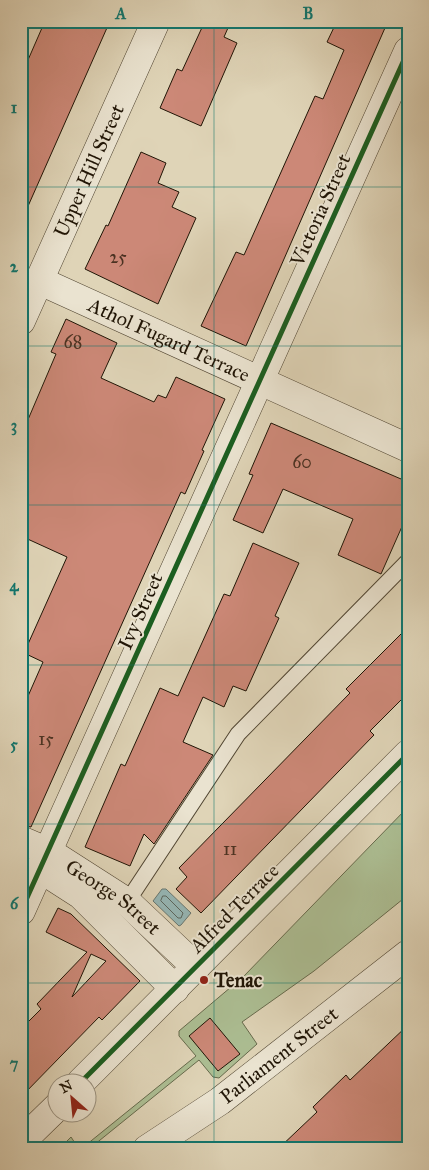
<svg xmlns="http://www.w3.org/2000/svg" width="429" height="1170" font-family="'IM FELL Great Primer',serif">
	<style>
		.green { fill: #acbe93; stroke: #666a4c }
		.water { fill: #96b7b6; stroke: #677670 }
		.lines { fill: none; stroke-linecap: round; stroke-linejoin: round }
		.shore { stroke: #5b665e; stroke-width: 1 }
		.building { fill: #c87; stroke: #201506; fill-rule: evenodd }
		.lane-casing { stroke: #504532; stroke-width: 17 }
		.street-casing { stroke: #504532; stroke-width: 29 }
		.lane { stroke: #eae3d0; stroke-width: 15 }
		.street { stroke: #eae3d0; stroke-width: 28 }
		.cycleway-casing { stroke: #eae3d0; stroke-width: 8 }
		.cycleway { stroke: #1b5e20; stroke-width: 5 }
		.grid { fill: none; stroke: #0f766e; stroke-width: 1; stroke-opacity: 0.55 }
		.poi-dot { fill: #8f2418; stroke: #eae3d0; stroke-width: 2 }
		.labels { text-anchor: middle; stroke-width: 4; stroke-linejoin: round; paint-order: stroke }
		.number-label { font-size: 18px; fill: #4b3222 }
		.street-label { font-size: 20px; fill: #201506; stroke: #eae3d0 }
		.poi-label { font-size: 20px; font-weight: bold; fill: #201506; stroke: #eae3d0; text-anchor: start }
		.neatline { fill: none; stroke: #0f766e; stroke-width: 2 }
		.grid-label { font-size: 16px; text-anchor: middle; font-weight: bold; fill: #0f766e }
	</style>
	<rect width="100%" height="100%" fill="#dfd4b7"/>
	<filter id="stains"><feTurbulence type="fractalNoise" baseFrequency=".004" numOctaves="4"/><feColorMatrix values="0 0 0 0 .2 0 0 0 0 .09 0 0 0 0 .02 0 0 0 .5 -.17"/></filter>
	<radialGradient id="worn" r=".72"><stop offset=".6" stop-color="#630" stop-opacity="0"/><stop offset="1" stop-color="#630" stop-opacity=".3"/></radialGradient>
	<g class="green">
		<path d="M408,807V895L314,971L242,1022L257,1044L219,1078L213,1077L199,1060L89,1149H81L196,1056L179,1036V1031L244,976Z"/>
		<path d="M71,1137L79,1149H59Z"/>
	</g>
	<path class="water" d="M162,889H166L191,913L181,925L179,926L153,901Z"/>
	<g class="lines">
		<path class="shore" d="M163,896H166L183,913L181,918H178L161,901Z"/>
	</g>
	<g class="building">
		<path d="M45,21H110L21,222V76Z"/>
		<path d="M205,21H231L224,37L237,43L201,126L160,108L177,69L182,71Z"/>
		<path d="M337,21H388L246,346L201,326L236,252L244,255L315,96L323,99L344,50L327,42Z"/>
		<path d="M141,152L166,163L158,183L179,192L172,207L196,218L158,304L85,269L106,225L108,226Z"/>
		<path d="M66,319L117,343L101,378L154,402L158,395L166,398L176,377L225,399L202,450L204,451L185,494L181,492L31,827L21,825V712L43,662L24,653L67,557L21,536V436L56,354L51,352Z"/>
		<path d="M271,423L408,482V513L381,574L338,555L353,519L283,489L263,533L233,520L253,475L249,474Z"/>
		<path d="M253,543L299,563L275,616L279,618L246,691L233,686L224,707L203,697L183,742L213,755L154,844L144,834L130,866L85,847L121,764L125,766L160,688L178,696L224,594L230,596Z"/>
		<path d="M408,627V693L370,731L374,735L201,913L176,889L187,877L179,868L350,693L346,689Z"/>
		<path d="M58,908L71,914L140,981L102,1020L99,1017L21,1097V1029L41,1009L37,1004L87,952L46,932ZM91,954L106,961L72,997Z"/>
		<path d="M210,1018L240,1054L218,1071L189,1036Z"/>
		<path d="M408,1025V1149H278L317,1112L313,1107L346,1075L350,1080Z"/>
	</g>
	<g class="lines">
		<g class="lane-casing">
			<path id="lane" d="M127,902L238,734L408,561"/>
		</g>
		<g class="street-casing">
			<g id="street">
				<path id="s1" d="M38,280L408,448"/>
				<path id="s2" d="M21,321L156,21"/>
				<path id="s3" d="M21,840L49,852L127,902L196,967"/>
				<path d="M53,877L81,895L175,989"/>
				<path d="M21,911L408,51"/>
				<path d="M81,1082L408,754"/>
				<path d="M21,1142L58,1106"/>
				<path id="s4" d="M147,1149L220,1101L408,954"/>
			</g>
		</g>
		<use href="#lane" class="lane"/>
		<use href="#street" class="street"/>
		<g class="cycleway-casing">
			<g id="cycleway">
				<path d="M21,911L408,51"/>
				<path d="M81,1082L408,754"/>
			</g>
		</g>
		<use href="#cycleway" class="cycleway"/>
	</g>
	<path class="grid" d="M214,21V1149M21,187H408M21,346H408M21,505H408M21,665H408M21,824H408M21,983H408"/>
	<circle class="poi-dot" cx="204" cy="980" r="5"/>
	<g class="labels">
		<g class="number-label">
			<text x="118" y="263">25</text>
			<text x="73" y="348">68</text>
			<text x="302" y="468">60</text>
			<text x="46" y="745">15</text>
			<text x="230" y="855">11</text>
		</g>
		<g class="street-label">
			<text dy="7" stroke="none"><textPath href="#s2" startOffset="165">Upper Hill Street</textPath></text>
			<text transform="translate(320 210) rotate(-66)" y="7">Victoria Street</text>
			<text dy="7" stroke="none"><textPath href="#s1" startOffset="144">Athol Fugard Terrace</textPath></text>
			<text transform="translate(140 611) rotate(-66)" y="7">Ivy Street</text>
			<text dy="7" stroke="none"><textPath href="#s3" startOffset="109">George Street</textPath></text>
			<text transform="translate(234 908) rotate(-45)" y="7">Alfred Terrace</text>
			<text dy="7" stroke="none"><textPath href="#s4" startOffset="162">Parliament Street</textPath></text>
		</g>
		<g class="poi-label">
			<text x="214" y="987">Tenac</text>
		</g>
	</g>
	<rect width="429" height="1170" fill="none" stroke="#dfd4b7" stroke-width="55"/>
	<g transform="translate(72 1098) rotate(333)"><circle r="24" fill="#eae3d0" stroke="#99917f"/>
	<path d="M0-4L9 19L0 12L-9 19Z" fill="#8f2418"/>
	<text y="-8" font-size="14" font-weight="bold" text-anchor="middle" fill="#201506">N</text>
	</g>
	<rect x="28" y="28" width="374" height="1114" class="neatline"/>
	<g class="grid-label">
		<text x="121" y="19">A</text>
		<text x="308" y="19">B</text>
		<text x="14" y="113">1</text>
		<text x="14" y="272">2</text>
		<text x="14" y="431">3</text>
		<text x="14" y="591">4</text>
		<text x="14" y="750">5</text>
		<text x="14" y="909">6</text>
		<text x="14" y="1069">7</text>
	</g>
	<rect width="100%" height="100%" filter="url(#stains)"/>
	<rect width="100%" height="100%" fill="url(#worn)"/>
</svg>
